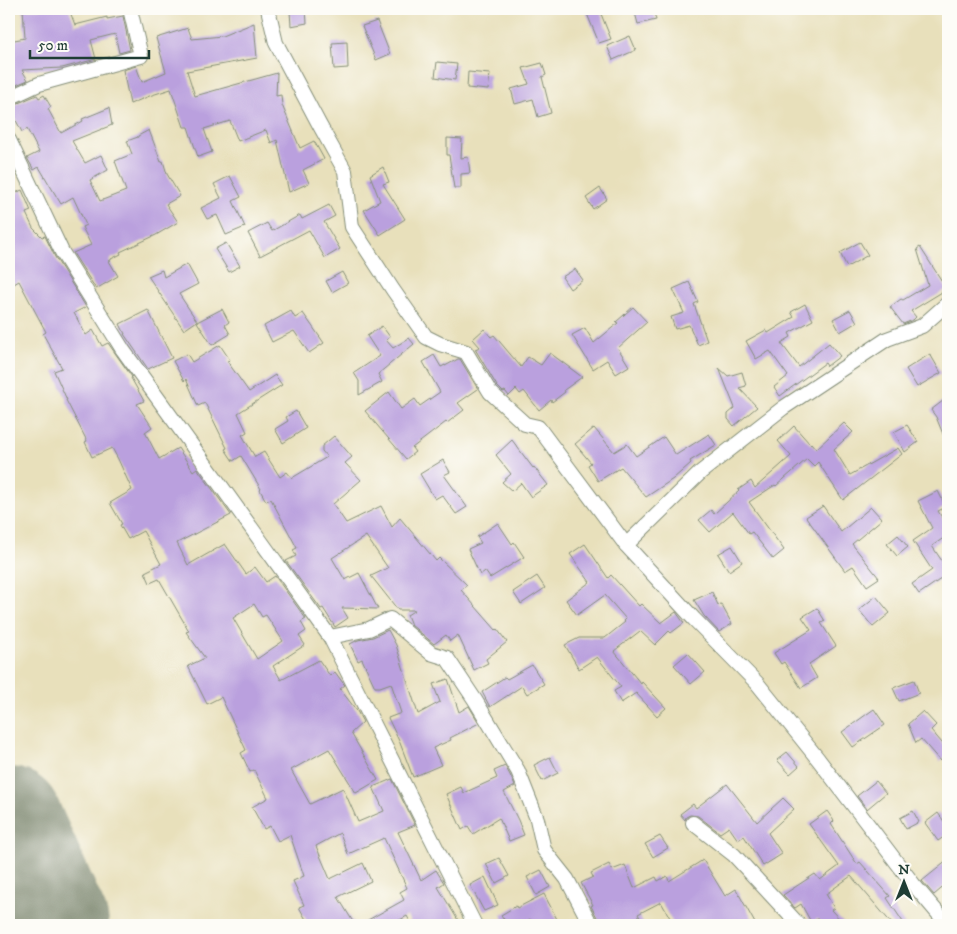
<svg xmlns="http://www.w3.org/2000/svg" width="957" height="934" font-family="'IM FELL DW Pica',serif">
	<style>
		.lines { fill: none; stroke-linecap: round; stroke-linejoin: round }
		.taxiway { stroke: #848e78; stroke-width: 42 }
		.runway { stroke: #848e78; stroke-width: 106 }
		.building { fill: #baa0de; fill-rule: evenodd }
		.minor-casing { stroke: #848e78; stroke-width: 16 }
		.minor { stroke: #fff; stroke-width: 14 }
	</style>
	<rect width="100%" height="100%" fill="#fdfcf7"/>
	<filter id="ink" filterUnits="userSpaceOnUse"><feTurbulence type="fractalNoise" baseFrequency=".02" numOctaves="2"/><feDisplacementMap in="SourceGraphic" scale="10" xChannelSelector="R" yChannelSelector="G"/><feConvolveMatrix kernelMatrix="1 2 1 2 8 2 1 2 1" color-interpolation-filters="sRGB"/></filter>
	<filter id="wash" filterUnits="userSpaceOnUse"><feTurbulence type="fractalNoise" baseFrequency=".0096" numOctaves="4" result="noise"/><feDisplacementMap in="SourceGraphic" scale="20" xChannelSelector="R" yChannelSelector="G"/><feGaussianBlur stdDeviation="1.12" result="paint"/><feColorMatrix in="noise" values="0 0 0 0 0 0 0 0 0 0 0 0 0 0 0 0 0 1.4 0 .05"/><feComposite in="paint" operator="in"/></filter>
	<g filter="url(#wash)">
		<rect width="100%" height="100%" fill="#e8e0bb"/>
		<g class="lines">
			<path class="taxiway" d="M9,848L19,843"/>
			<path class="runway" d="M9,820L56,925"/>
		</g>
		<g id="blocks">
			<g class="building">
				<path d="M23,9H69L75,25L107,17V19L123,16L130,50L119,53L115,34L91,40L96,59L62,68L22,70L28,80L9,88V41L25,38Z"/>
				<path d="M306,9L307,23L291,26L290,11Z"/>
				<path d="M585,9H599L611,39L599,43Z"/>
				<path d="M634,9H653L656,20L638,24Z"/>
				<path d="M377,21L390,54L376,60L362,26Z"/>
				<path d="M254,23L257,58L187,71L195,96L277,73L276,96L281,95L282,105L300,148L314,141L324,159L303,170L309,183L289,192L277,140L271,143L266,130L238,141L230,121L204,129L212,152L198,157L188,127H184L171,89L152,95L130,104L123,70L136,66L142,82L166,72L156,38L188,28L192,39L222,36Z"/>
				<path d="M630,36L636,50L613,60L607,46Z"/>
				<path d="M347,42L348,68L334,69L332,43Z"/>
				<path d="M437,62L457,64L455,80L435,77Z"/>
				<path d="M542,63L546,75L542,77L551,113L538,117L533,99L515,104L511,89L529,84L523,68Z"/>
				<path d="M468,72L490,74L488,90L467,88Z"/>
				<path d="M37,95L39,98L44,95L51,107L48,109L61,133L83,121L82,119L109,108L112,125L72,141L85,163L101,155L108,170L90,180L100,201L126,191L115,161L132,154L127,141L138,137V136L149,130L161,162L163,161L167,174L180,196L166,204L178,222L156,235L120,252L121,254L111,259V260L109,261L118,276L96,289L73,253L91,245L82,227L86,225L73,197L61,204L39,167L34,170L27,158L39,152L27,129L22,132L9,107Z"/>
				<path d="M447,138L462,139L461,158L468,157L470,173L461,174V188H454L449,155H447Z"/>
				<path d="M383,167L389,182L383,184L405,219L380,235L364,210L380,201L370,175Z"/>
				<path d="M230,176L241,197L233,201L245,227L226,235L217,215L207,219L201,208L221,198L214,184Z"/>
				<path d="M600,188L607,199L593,209L586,198Z"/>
				<path d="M22,190L31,211L26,213L33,228L42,237L45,236L55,257L86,307L74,313L86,335L93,330L102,346L108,343L132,377L131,378L144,401L137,404L152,427L145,432L159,459L178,448L193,471L197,468L231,515L177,543L188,565L225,544L246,574L255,567L266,582L275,576L306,619L301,622L306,631L299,636L305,645L273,666L281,680L319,660L330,676L335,672L343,683L345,685L340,689L357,711L363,722L351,733L378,780L356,793L329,749L291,770L310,804L343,788L358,822L384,811L373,787L392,779L415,825L398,832L421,880L436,870L444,883L438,887L461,925H412L407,916L391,925H359L404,900L400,892L407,888L384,838L348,854L340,833L316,846L330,879L363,863L371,881L338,897L355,925H309L299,907L304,905L293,881L304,876L290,835L278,841L270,826L264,829L252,807L268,798L254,770L250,772L241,753L246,750L221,697L207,704L188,666L205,658L186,632L189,631L159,579L150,583L145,572L161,564L143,531L128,539L120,525L122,524L110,503L132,490L118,459L112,448L92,457L85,442L87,441L66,400H67L54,371L62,368L43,334L46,332L19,281L14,284L9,275V196ZM254,604L262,617L266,615L283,641L257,659L233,618Z"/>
				<path d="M329,205L335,216L324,222L340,249L325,258L309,230L260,256L248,233L267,223L272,231L300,215L302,219Z"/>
				<path d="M860,242L868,255L847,267L840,253Z"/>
				<path d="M226,243L240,266L229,272L215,249Z"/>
				<path d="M920,247L947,289L911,311L916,317L913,320L903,324L890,307L901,299L903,300L928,285L917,249Z"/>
				<path d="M187,264L198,284L179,294L197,321L184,330L148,276L162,270L164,277Z"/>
				<path d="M575,269L583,280L570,289L562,277Z"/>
				<path d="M342,272L348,283L332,292L326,281Z"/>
				<path d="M689,282L698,302L694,304L707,341L698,345L689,325L675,329L671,317L684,313L673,289Z"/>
				<path d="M805,304L813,320L789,333L791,337L781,343L799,367L829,343L840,356L827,366L825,363L780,396L774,387L788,376L770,351L756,359L746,341L766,330L768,333L794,317L791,312Z"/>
				<path d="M633,307L647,322L618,348L629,366L616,374L607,360L593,369L572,335L585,328L594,343L618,323L616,322Z"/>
				<path d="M222,309L229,322L225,325L230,334L212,345L197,322Z"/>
				<path d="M148,310L172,358L148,369L124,334H125L120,324Z"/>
				<path d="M850,310L857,322L840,332L833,319Z"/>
				<path d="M291,311L295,318L303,313L324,343L309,353L294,331L272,342L264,326Z"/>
				<path d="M382,326L390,337L386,340L393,348L409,338L414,344L378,374L382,382L359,395V381L354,373L380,356L367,336Z"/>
				<path d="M484,329L491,337L494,335L521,367L528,357L541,365L550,353L582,377L564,390L565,392L552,402L551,400L539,410L524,391L520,394L516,389L509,396L505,391L503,392L497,386L475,349L480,347L473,339Z"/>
				<path d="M220,345L230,360L227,361L249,392L275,375L282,385L238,413L247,432L242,435L255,457L264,452L280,477L287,472L292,478L327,457L322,451V446L334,436L352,457L345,463L361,480L333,504L346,523L381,506L392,527L400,518L436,561L439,558L467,585L461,590L496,630L497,629L507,642L486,659L488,663L474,670L458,635L450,641L446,635L434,644L411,625L407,615L415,610H398L371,576L388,568L366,536L332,558L345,580L359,573L378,609L342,608L348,618L335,627L323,608L321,609L286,561L296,556L293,550L297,548L271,499L266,501L260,490L261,489L241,456L233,461L225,449L227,448L205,403L198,406L186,379L184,381L173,361L187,354L192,362Z"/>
				<path d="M930,354L941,373L917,387L906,369Z"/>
				<path d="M434,355L441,367L445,365V366L458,359H460L478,389L458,403L464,410L447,423L446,422L412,448L415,452L406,459L365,411L389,392L401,409L415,399L420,406L440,392L423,362Z"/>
				<path d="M719,368L728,376L742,372L746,386L739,388L757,407L734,426L728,419V414L735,408Z"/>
				<path d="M948,397V446L936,417L931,410Z"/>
				<path d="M296,411L306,428L283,443L275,429L288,421L286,417Z"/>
				<path d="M844,423L853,432L834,449L850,475L898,448L902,454L843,500L818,462L814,466L807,459L776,486L775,485L749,502L784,550L773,559L752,532L749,534L733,512L710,532L699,520L711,510L714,514L739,491L738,490L751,481L755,488L791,456L778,441L794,426L810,444L811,443L816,449Z"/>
				<path d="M907,425L918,442L905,452L894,432Z"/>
				<path d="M594,428L614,452L627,444L636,456L664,437L676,455L709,434L716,445L690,461L691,463L673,479L646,497L621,467L598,481L588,465L591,463L575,444Z"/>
				<path d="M512,440L533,468L534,467L548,485L531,497L521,483L512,491L502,482L511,474L496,455Z"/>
				<path d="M443,460L450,472L444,475L467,507L456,514L442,495L435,499L420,474Z"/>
				<path d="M938,491L946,507L938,511L948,527V535L932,546L948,570V574L919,594L912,584L932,570L913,541L932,528L918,501Z"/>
				<path d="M823,506L841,532L871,507L882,519L852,544L879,578L867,586L853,566L845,571L806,517Z"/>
				<path d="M498,523L512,544L514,542L524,557L490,578L485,571L480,575L468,549L481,543L477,537Z"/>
				<path d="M898,535L908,547L897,556L887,544Z"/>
				<path d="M585,544L608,578L611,575L639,606L641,604L661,623L676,612L684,623L671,633L669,631L655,645L640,631L614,651L641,684L642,682L666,708L657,716L636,693L621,703L614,691L621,687L597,657L579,669L565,645L579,638H605L625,622L624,621L626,619L605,595L577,615L566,600L590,582L570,554Z"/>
				<path d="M732,546L742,562L729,571L718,554Z"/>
				<path d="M537,576L545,588L521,604L513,592Z"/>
				<path d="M712,592L718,605L721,604L732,624L719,632L704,616L694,600Z"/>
				<path d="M876,596L890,613L873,627L859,610Z"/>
				<path d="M817,608L825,621L821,623L836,646L809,664L817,678L801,688L784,662L781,664L774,653L811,630L802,617Z"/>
				<path d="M388,630L396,645L418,714L440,702L433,684L448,679L459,712L469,706L479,723L450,738L451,740L433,748L441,765L413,777L400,743L388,718L401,713L391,683L380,687H375L362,659L358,661L350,644L358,640L373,637Z"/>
				<path d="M688,653L705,672L691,684L674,665Z"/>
				<path d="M532,665L544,684L527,694L522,686L490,707L482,692L505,677L507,679Z"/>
				<path d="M914,680L919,693L899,701L893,688Z"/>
				<path d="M874,709L885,725L853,747L842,732Z"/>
				<path d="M923,711L936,725L931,730L948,750V755L940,761L921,739L916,743L908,724Z"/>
				<path d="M787,752L799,766L790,774L777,760Z"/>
				<path d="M550,757L558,773L542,781L534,765Z"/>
				<path d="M505,766L510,775L515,786L504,792L518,820L524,835L509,841L499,818L473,834L468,826L462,830L446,794L461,787L464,793L497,778L494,771Z"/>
				<path d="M876,781L886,793L867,809L857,796Z"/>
				<path d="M727,784L757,822L783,798L794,809L768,833L782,854L763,866L744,836L738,840L729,827L720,833L698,816L690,815L686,817L685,820L680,814L693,804L696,808Z"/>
				<path d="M827,811L834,821L831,824L857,864L860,862L890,896L887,898L905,925H893L851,876L826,894L834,908L831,910L845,925H824L818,919L811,922L801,904L795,908L783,895L815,874L820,880L839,866L809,824Z"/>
				<path d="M913,811L919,822L906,829L900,818Z"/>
				<path d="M938,813L948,827V834L938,841L925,823Z"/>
				<path d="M660,836L668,848L653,857L645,844Z"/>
				<path d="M499,858L509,876L496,883L486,864Z"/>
				<path d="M703,860L725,896L736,889L756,925H674L661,902L638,914L644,925H600L599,921L591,906L593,905L581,883L593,877L591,873L609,864L612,870L625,865L634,888L656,877L658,881L667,876L669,881Z"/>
				<path d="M948,860V883L934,895L922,881Z"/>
				<path d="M541,870L550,887L536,895L527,877Z"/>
				<path d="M485,877L498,905L484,911L470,885Z"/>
				<path d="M544,894L560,925H534L530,919L521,925H508L501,915L516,906L517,908Z"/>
			</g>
		</g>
	</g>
	<g filter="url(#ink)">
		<use href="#blocks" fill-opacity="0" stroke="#848e78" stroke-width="1"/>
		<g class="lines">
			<g class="minor-casing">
				<g id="minor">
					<path d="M268,9L276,43L319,124L345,171L352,227L393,290L426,337L440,344L466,352L490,392L525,424L538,427L626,545L694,619L757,683L818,759L914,885L948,925"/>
					<path d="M9,98L39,84L141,56L130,9"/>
					<path d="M9,140L62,252L123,350L330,637L475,925"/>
					<path d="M626,545L701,472L783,408L887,339L922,326L948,303"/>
					<path d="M330,637L369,629L390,619L431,653L447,658L475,700L518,771L537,819L544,850L567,879L591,925"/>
					<path d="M693,823L734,855L799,925"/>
				</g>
			</g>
			<use href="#minor" class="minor"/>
		</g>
	</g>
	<rect width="957" height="934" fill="none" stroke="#fdfcf7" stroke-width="30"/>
	<g transform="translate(904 882)" stroke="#fdfcf7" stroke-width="4" paint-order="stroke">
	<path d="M0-4L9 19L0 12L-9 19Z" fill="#1f3d34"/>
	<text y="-8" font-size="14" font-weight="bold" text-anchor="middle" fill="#1f3d34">N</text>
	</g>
	<path d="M30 50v8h119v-8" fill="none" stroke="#1f3d34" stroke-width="2.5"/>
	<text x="38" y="50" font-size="15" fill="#1f3d34" stroke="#fdfcf7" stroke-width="4" paint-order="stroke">50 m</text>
</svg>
